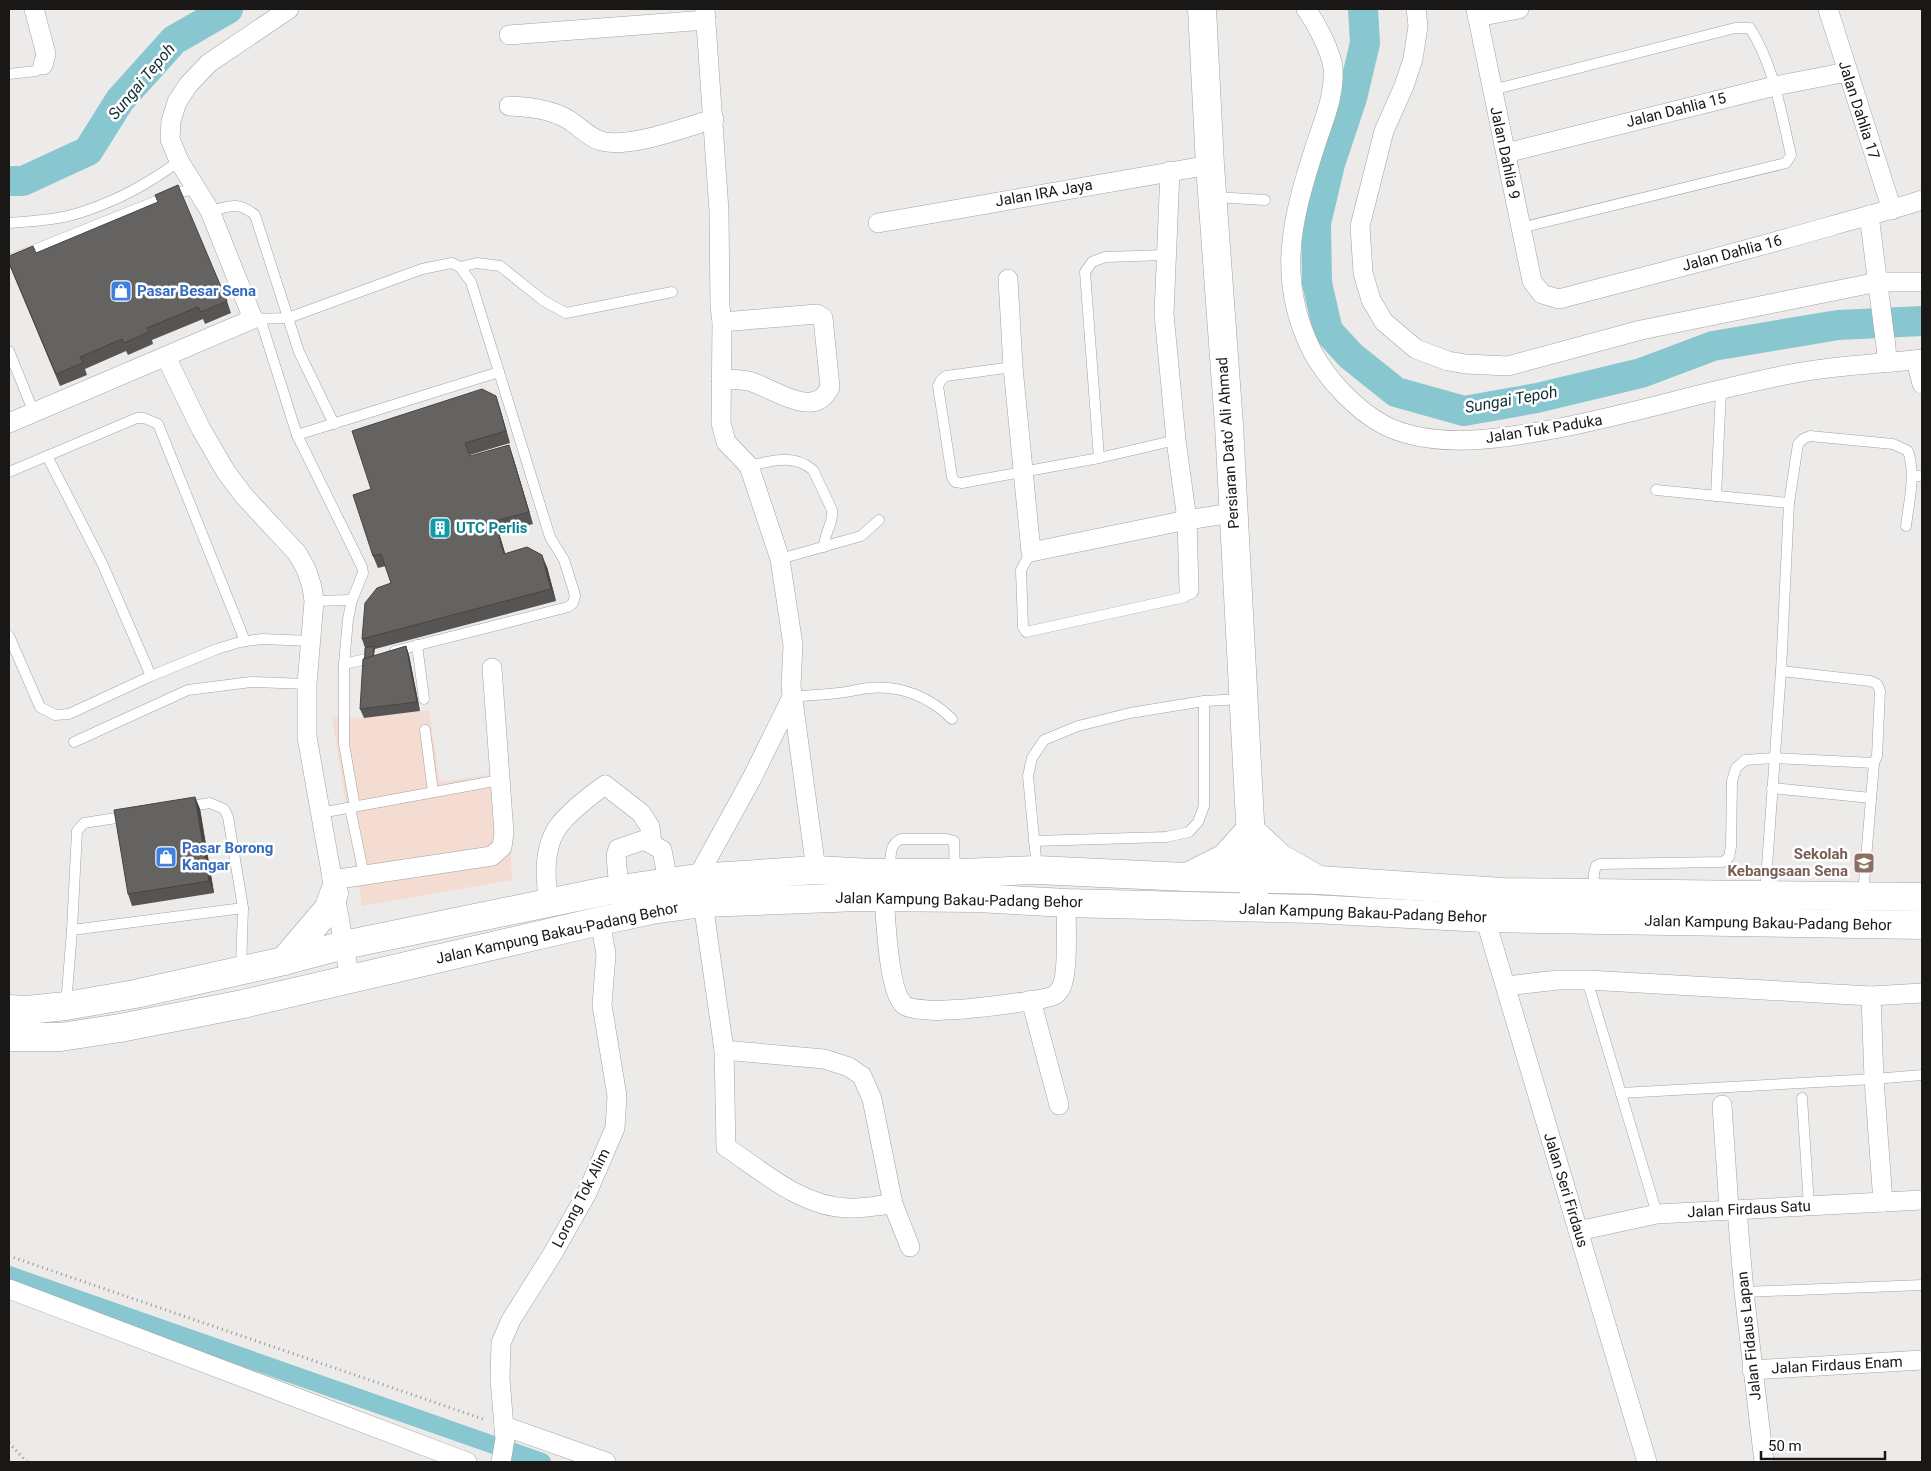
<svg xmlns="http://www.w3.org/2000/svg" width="1931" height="1471" font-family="Roboto,sans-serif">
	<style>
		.commercial { fill: #f4dcd2 }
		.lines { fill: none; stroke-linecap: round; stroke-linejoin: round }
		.canal { stroke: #88c7d0; stroke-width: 18 }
		.river { stroke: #88c7d0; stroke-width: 30 }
		.lane-casing { stroke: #a4a29f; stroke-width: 11 }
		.street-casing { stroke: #a4a29f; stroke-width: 20 }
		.secondary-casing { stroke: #a4a29f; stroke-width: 29 }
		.path { stroke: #959392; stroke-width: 3; stroke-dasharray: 1 4; stroke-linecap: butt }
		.lane { stroke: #fff; stroke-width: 10 }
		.street { stroke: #fff; stroke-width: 19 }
		.secondary { stroke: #fff; stroke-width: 28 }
		.wall { fill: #575553 }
		.shaded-wall { fill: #474544 }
		.building { fill: #656361; stroke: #474544 }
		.labels { text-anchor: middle; stroke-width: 5; stroke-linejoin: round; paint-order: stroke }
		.street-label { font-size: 15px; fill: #191817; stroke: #fff }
		.shop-label { font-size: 15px; font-weight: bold; fill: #366cbe; stroke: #fff; text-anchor: start }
		.culture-label { font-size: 15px; font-weight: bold; fill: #0d838f; stroke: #fff; text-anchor: start }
		.education-label { font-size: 15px; font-weight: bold; fill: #785e54; stroke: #fff; text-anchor: end }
		.water-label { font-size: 16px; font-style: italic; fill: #103035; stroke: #fff }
	</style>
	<rect width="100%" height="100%" fill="#edebe9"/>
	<path class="commercial" d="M429,710L440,782L508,772L512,880L362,906L332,717L364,718Z"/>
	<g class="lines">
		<path class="canal" d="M9,1275L542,1462"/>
		<g class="river">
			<path d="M1363,9L1365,43L1352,98L1330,164L1316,223L1317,283L1328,331L1351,356L1396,392L1464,411L1537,398L1641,373L1713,346L1838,325L1922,321"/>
			<path d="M9,181H23L88,151L120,100L174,40L228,9"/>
		</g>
		<g class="lane-casing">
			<g id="lane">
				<path d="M9,74L36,71L43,65"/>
				<path d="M1492,90L1735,28H1750C1774,66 1781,112 1791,155L1786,163L1520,228"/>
				<path d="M1214,197L1265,200"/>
				<path d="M210,211C230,206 238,201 255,215L299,352L334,424"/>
				<path d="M9,223C34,221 60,220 85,211C118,200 151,182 179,161"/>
				<path d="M9,260L179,192L197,189"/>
				<path d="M460,267L477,263L500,266L544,301L566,313L672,292"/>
				<path d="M260,318L297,435L362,567L363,573L352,600L348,619L344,664V744L355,807"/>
				<path d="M254,319L288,318L422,269L452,263L460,267L471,282L499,372"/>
				<path d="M9,351L34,413"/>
				<path d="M1013,367L946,376L941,380L938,386L952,477L955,482L962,483L1099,458L1176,440"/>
				<path d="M297,435L499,372L550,537L564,560L575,595L573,603L568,607L395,651"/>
				<path d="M47,456L102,563L151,676"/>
				<path d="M1099,458L1085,272L1092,262L1105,257L1166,255"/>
				<path d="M749,466C771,461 793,453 813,470L832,510C834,523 824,533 824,547"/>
				<path d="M9,472L137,418H144L158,424L245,641"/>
				<path d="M1912,476H1922"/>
				<path d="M1656,490L1789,503"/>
				<path d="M1716,496L1721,390"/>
				<path d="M1031,552L1021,570L1023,627L1026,632L1185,597L1189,590"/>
				<path d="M780,559L861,536L879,520"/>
				<path d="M314,601L352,600"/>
				<path d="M9,636L40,707L55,715L69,714L151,676L217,649L240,642L262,639L311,641"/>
				<path d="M417,645L424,699"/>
				<path d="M344,664L366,659"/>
				<path d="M792,697C808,695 823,695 838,693C849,692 859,689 869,688C901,685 930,697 952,719"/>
				<path d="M425,730L433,792"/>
				<path d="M74,742L188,690L251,682L307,684"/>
				<path d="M1772,788L1871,798"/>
				<path d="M185,807L210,803L224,809L228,817L243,908L241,970"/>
				<path d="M350,808L364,875"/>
				<path d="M320,813L500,780"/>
				<path d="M1034,841L1166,837L1189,832L1198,822L1204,806V701"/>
				<path d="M1037,869L1028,776L1032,758L1044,740L1078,726L1130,713L1204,701L1243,699"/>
				<path d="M890,872C891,859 888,845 901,839H947L954,841L955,873"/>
				<path d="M1593,893L1594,873L1596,866L1600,864L1723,862L1729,857L1731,847L1732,781L1736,768L1745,760L1774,758L1874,763L1877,756L1880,691L1877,684L1870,681L1781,671"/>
				<path d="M1765,894L1781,671L1789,503L1798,444L1803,439L1810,436L1893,444L1908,451C1916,475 1909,501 1906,526"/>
				<path d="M1863,895L1874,763"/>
				<path d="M72,930L243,908"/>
				<path d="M1587,980L1657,1214"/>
				<path d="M66,1005L72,930L77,831L84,823L129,816"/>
				<path d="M1621,1093L1874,1079L1922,1075"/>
				<path d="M1802,1098L1809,1206"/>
				<path d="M1744,1292L1922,1285"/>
			</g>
		</g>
		<g class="street-casing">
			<g id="street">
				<path d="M34,9L46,54L43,65"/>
				<path d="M705,9L719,211L720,306L722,322L721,423L726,442L749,466L780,559L793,645L791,686L816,870"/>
				<path d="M1306,9C1316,23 1331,51 1333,68C1335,96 1323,122 1315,147C1291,221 1276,281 1313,353C1328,380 1356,410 1384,425C1433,450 1501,439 1554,429C1635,414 1714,388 1796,373C1838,365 1880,364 1922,359"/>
				<path d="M1416,9L1418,26L1413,59L1404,86L1384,131L1360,226L1363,273L1371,300L1384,322L1416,349L1448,361L1466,364L1508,366L1641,330L1878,282H1922"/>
				<path d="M1476,9L1532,281L1542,294L1559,299C1650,275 1741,252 1831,226C1861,217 1892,210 1922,200"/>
				<path d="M1828,9L1892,210"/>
				<path d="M1477,17L1519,9"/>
				<path d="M509,35L706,20"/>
				<path d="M509,106C529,107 551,109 569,120C580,127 588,137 601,141C629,149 685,127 714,119"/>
				<path d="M1506,153L1775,86L1847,72"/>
				<path d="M1170,171L1164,314L1176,440L1187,520L1189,590"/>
				<path d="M1869,215L1886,347L1887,363"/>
				<path d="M878,223L1210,165"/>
				<path d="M1008,279L1013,367L1031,552L1187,520L1232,513"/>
				<path d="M166,357L201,429L226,472L244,496L297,553L306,569L312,587L314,601L307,684V737L350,979"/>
				<path d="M1916,360L1922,384"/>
				<path d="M721,379C731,380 743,379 752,382C776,390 815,420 830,387L823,318L817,314L722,322"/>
				<path d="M9,423L253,319L210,211L179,161L170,139L171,121L177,102L188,85L209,63L289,9"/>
				<path d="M697,878L752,778L792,697"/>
				<path d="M332,880L492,856L502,847L504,833L492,668"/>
				<path d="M619,889L616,856L618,849L644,840L662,850L668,882"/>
				<path d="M884,897C886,919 888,991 904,1005C911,1010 937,1011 946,1010C962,1010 1044,1001 1055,995C1056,994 1060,991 1060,989C1069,978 1066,919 1066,903"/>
				<path d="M549,903C545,880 543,851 556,830C564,816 592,794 605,785L641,813L650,827L652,843"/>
				<path d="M703,903L724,1050L824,1059L849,1067L862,1076L872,1099L893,1204L910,1247"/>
				<path d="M1485,918L1647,1462"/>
				<path d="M1506,986L1558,980H1587L1871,996L1922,993"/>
				<path d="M1871,996L1874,1079L1883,1202"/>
				<path d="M1031,1000L1059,1105"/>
				<path d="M724,1050L726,1147C762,1171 802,1207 848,1208C862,1209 879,1205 893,1204"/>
				<path d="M1722,1105L1729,1209"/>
				<path d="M1737,1210L1744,1292L1764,1462"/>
				<path d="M1578,1231L1657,1214L1922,1200"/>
				<path d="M9,1289L467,1462"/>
				<path d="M1752,1370L1922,1360"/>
				<path d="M504,1426L606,1462"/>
				<path d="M501,1462L505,1439L500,1379L501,1343L511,1320L553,1253L587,1193L615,1128L617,1096L602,1005L606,954L600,921"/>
			</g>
		</g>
		<g class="secondary-casing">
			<g id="secondary">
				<path d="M1202,9L1210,165L1229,425L1254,896"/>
				<path d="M1250,830L1280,858L1315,878"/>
				<path d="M1191,875L1225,858L1250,830"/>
				<path d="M284,961L329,908L334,893"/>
				<path d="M9,1009L27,1010L66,1006L135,994L284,961L344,945L606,891L697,878L816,870L872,873H961L1037,870L1186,877L1319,880L1502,892L1922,897"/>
				<path d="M9,1037H61L120,1028L243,1004L600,921L652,910L703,903L858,897L976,898L1066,903L1313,909L1485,918L1922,925"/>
			</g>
		</g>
		<g class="path">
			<path d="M9,1256L486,1420"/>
			<path d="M9,1443L27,1462"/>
		</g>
		<use href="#lane" class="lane"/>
		<use href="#street" class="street"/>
		<use href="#secondary" class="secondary"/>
	</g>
	<g class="wall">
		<path d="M36,253L227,301L231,313L205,324L203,319L152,340L153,344L128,355L126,351L85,369L87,375L60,386L9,264Z"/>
		<path d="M496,396L510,443L470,455V456L513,457L533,524L499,533L505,553L547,567L556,601L375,649L374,656L406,646L409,655L420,711L364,718L360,709L365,648L362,639L391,583L386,566L378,568L373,556L371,489Z"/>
		<path d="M195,797L200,809L214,893L132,906L128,894Z"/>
	</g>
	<g class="shaded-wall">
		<path d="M496,396L500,408L510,443L506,431Z"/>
		<path d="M509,445L513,457L533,524L529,512Z"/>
		<path d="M495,521L499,533L509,566L504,554Z"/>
		<path d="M542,555L547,567L556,601L551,589Z"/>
		<path d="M406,646L409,655L420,711L417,702Z"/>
		<path d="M195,797L200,809L214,893L209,881Z"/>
	</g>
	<g class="building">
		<path d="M178,185L227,301L201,312L198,307L147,328L149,332L124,343L122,339L80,357L83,363L56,374L9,263V256L33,246L36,253L158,202L155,195Z"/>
		<path d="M482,389L496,396L506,431L465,443L470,456L509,445L529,512L495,521L504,554L527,547L542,555L551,589L362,639L365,603L377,588L391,583L381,554L373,556L353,495L371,489L352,431Z"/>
		<path d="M374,646L373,656L365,659V648Z"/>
		<path d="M406,646L417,702L360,709L363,659Z"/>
		<path d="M195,797L209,881L128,894L114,810Z"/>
	</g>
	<defs>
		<g id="shop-square" transform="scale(1.125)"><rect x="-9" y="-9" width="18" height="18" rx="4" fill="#3f7fe0" stroke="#fff"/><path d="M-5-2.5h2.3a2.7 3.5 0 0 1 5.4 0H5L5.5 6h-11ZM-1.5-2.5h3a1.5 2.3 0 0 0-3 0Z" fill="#fff"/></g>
		<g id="building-square" transform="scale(1.125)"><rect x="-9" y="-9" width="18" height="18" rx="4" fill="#0f9aa8" stroke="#fff"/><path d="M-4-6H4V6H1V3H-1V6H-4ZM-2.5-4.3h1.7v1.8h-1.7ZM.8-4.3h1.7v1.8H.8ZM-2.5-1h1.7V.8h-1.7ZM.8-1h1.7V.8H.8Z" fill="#fff"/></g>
		<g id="school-square" transform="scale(1.125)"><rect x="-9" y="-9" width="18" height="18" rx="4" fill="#8d6e63" stroke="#fff"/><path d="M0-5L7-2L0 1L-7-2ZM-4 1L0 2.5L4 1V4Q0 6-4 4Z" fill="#fff"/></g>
	</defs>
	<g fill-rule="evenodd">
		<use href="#shop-square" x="121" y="291"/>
		<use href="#building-square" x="440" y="528"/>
		<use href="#shop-square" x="166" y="857"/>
		<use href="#school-square" x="1864" y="863"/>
	</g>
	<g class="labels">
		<g class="street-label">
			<text transform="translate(1676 110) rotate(-14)" y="5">Jalan Dahlia 15</text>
			<text transform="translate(1859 110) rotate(72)" y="5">Jalan Dahlia 17</text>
			<text transform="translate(1505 153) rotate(78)" y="5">Jalan Dahlia 9</text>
			<text transform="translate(1044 193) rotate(-10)" y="5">Jalan IRA Jaya</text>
			<text transform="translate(1732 253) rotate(-15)" y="5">Jalan Dahlia 16</text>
			<text transform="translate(1544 429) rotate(-9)" y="5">Jalan Tuk Paduka</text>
			<text transform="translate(1228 443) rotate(-94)" y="5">Persiaran Dato' Ali Ahmad</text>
			<text transform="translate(959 900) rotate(1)" y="5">Jalan Kampung Bakau-Padang Behor</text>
			<text transform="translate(1363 913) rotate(2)" y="5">Jalan Kampung Bakau-Padang Behor</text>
			<text transform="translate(1768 923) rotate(1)" y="5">Jalan Kampung Bakau-Padang Behor</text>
			<text transform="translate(557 933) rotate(-12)" y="5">Jalan Kampung Bakau-Padang Behor</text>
			<text transform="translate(1566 1190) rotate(73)" y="5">Jalan Seri Firdaus</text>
			<text transform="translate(581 1198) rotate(-63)" y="5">Lorong Tok Alim</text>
			<text transform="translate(1749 1209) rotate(-3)" y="5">Jalan Firdaus Satu</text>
			<text transform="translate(1749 1336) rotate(-96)" y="5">Jalan Fidaus Lapan</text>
			<text transform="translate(1837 1365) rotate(-3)" y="5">Jalan Firdaus Enam</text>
		</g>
		<g class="shop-label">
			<text x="137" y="296">Pasar Besar Sena</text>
			<text x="182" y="853">Pasar Borong<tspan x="182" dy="17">Kangar</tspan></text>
		</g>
		<g class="culture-label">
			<text x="456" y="533">UTC Perlis</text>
		</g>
		<g class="education-label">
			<text x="1848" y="859">Sekolah<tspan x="1848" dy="17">Kebangsaan Sena</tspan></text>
		</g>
		<g class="water-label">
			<text transform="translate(141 81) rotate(-50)" y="6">Sungai Tepoh</text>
			<text transform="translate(1511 399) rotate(-10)" y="6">Sungai Tepoh</text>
		</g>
	</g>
	<rect width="1931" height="1471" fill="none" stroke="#191817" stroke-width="20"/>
	<path d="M1761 1451v8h124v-8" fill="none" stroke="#191817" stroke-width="2.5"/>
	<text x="1768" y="1451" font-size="15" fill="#191817" stroke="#ffffff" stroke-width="4" paint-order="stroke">50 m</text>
</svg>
